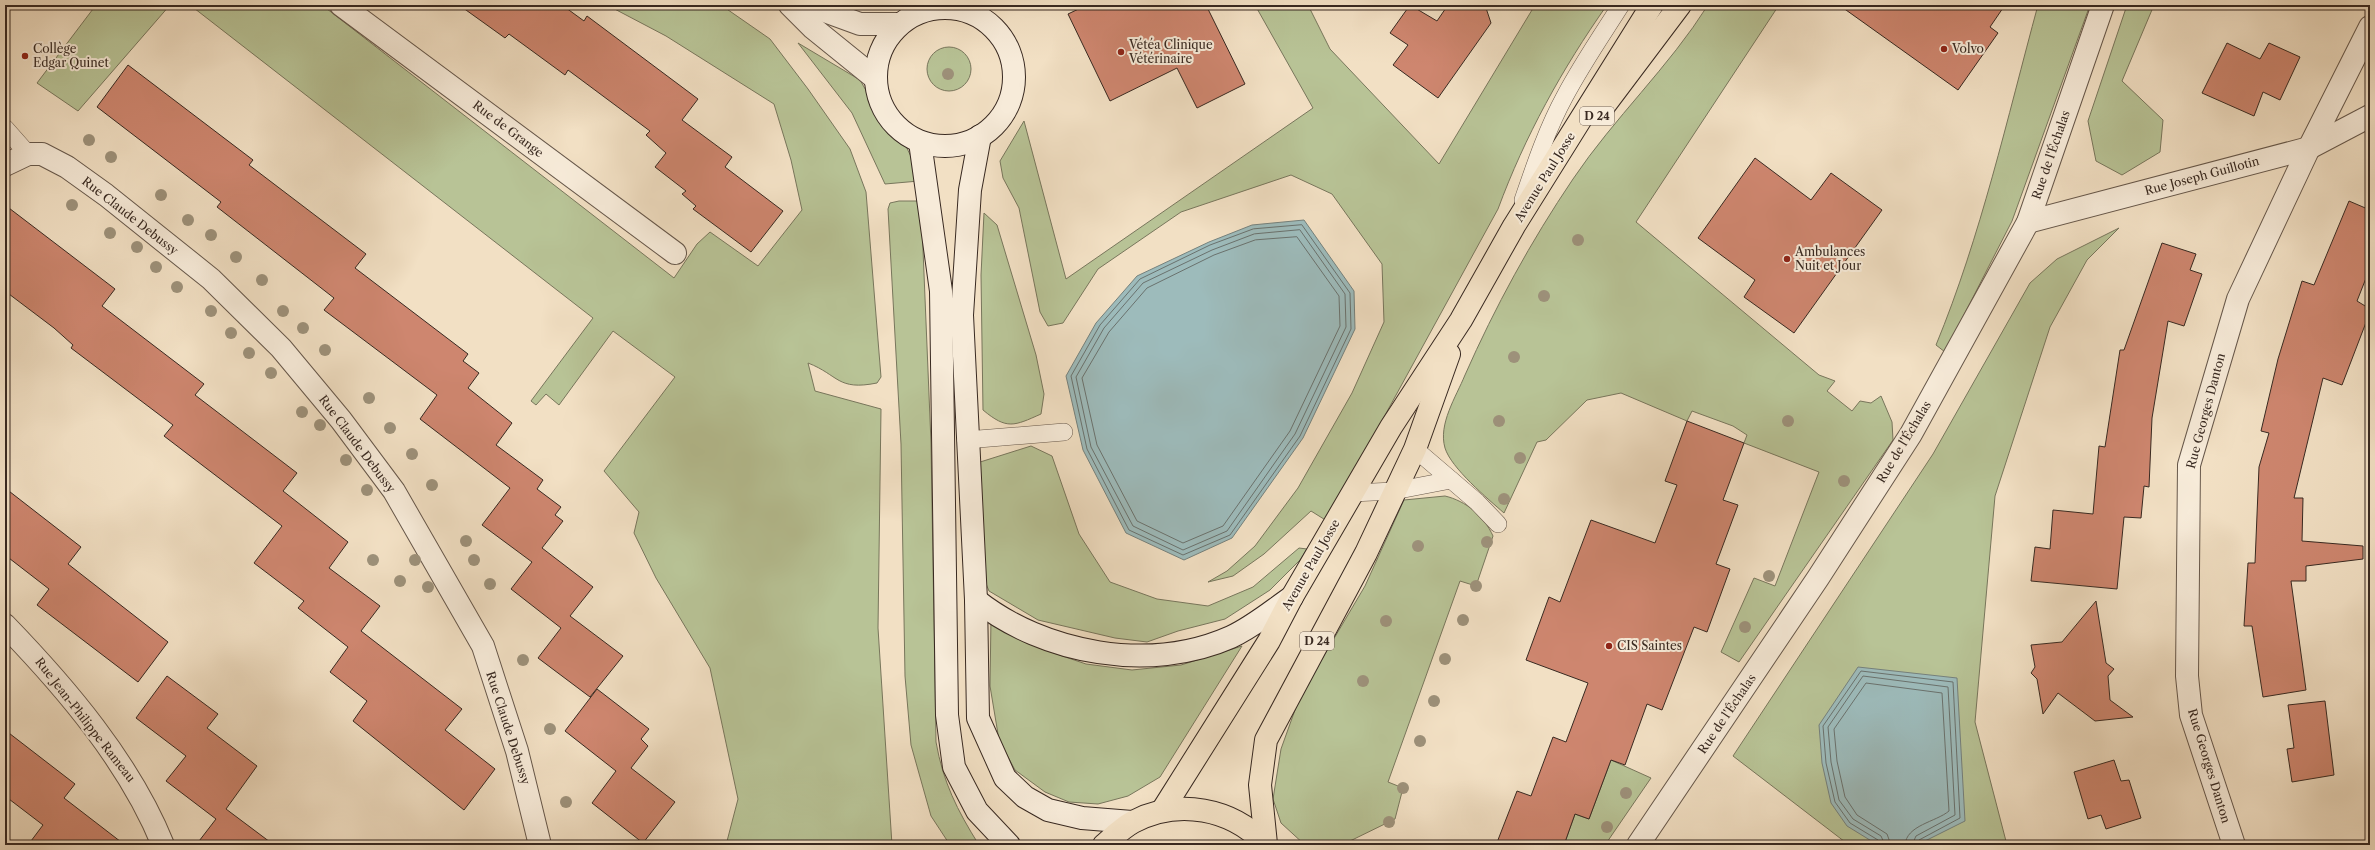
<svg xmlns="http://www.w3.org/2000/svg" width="2375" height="850" font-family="'Libre Caslon Text',serif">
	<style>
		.green { fill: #b8c396; stroke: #78765c }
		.water { fill: #9dbbbb; stroke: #75817d }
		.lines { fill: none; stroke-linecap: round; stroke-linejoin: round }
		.shore { stroke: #6a726e; stroke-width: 1 }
		.building { fill: #ce866f; stroke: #382921 }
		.service-casing { stroke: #66574a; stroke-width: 18 }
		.minor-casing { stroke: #66574a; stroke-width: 24 }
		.tertiary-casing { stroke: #66574a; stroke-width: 24 }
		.secondary-casing { stroke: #382921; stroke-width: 24 }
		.primary-casing { stroke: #382921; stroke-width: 24 }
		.service { stroke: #f7ebd9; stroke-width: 17 }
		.minor { stroke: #f7ebd9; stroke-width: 22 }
		.tertiary { stroke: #f7ebd9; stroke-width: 22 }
		.secondary { stroke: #f7ebd9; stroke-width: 22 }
		.primary { stroke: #f2e0c4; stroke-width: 22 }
		.tree { fill: #9d917a }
		.poi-dot { fill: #8f2418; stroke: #f7ebd9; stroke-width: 1.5 }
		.labels { text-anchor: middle; stroke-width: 4; stroke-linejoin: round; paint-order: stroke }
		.shield { fill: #f7ebd9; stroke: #716358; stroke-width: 1 }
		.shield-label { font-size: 11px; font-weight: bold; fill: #382921 }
		.poi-label { font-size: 12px; fill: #382921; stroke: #f7ebd9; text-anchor: start }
		.street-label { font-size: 12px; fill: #382921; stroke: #f7ebd9 }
	</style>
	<rect width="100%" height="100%" fill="#f2e0c4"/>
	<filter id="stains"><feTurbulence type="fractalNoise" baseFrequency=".005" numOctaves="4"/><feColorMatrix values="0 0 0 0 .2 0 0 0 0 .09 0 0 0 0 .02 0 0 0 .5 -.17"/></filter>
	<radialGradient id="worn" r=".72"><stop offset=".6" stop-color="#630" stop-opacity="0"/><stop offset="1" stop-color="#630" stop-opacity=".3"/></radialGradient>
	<g class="green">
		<path d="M96,5H170L78,111L37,83Z"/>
		<path d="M190,5H322L674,278L697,244L710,232L758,266L802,210L791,160L774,104L666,36L607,5H721L770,39L808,89L850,149L866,192L881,377L877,383C837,391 839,375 808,363L815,391L881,409L878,628L892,845H726L738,799L710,668L656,578L634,533L639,512L604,471L675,377L613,331L559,405L546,394L536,405L531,401L593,318Z"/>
		<path d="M1255,5H1308L1330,49L1439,164L1535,5H1607C1562,69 1525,136 1498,209L1327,521L1311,511L1264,554L1233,576L1208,582L1227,571L1255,546L1298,488L1352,393L1384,322L1382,264L1332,194L1291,175L1181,212L1098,269L1063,323L1048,326L1040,312L1019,208L1003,178L1000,161L1024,121L1066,279L1313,108Z"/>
		<path d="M1708,5H1779L1636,222L1819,375L1835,381L1827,391L1852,411L1860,401L1871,403L1881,396L1892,422L1893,440L1739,662L1721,652L1754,578L1775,586L1819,472L1744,443L1747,435L1733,426L1692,411L1687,421L1621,393L1587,400L1546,440L1537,442L1504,513C1488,499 1451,468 1445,448C1438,424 1456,397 1465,375C1495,307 1531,241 1573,179C1614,118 1669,67 1708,5Z"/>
		<path d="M2038,5H2090L2012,221L1945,352L1936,345C1981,236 2007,119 2038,5Z"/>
		<path d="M2127,5H2154L2122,81L2163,120L2160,152L2122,175L2096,161L2088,121Z"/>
		<path d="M798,43L860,80L883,120L904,142L915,165L919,181L885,184L852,113Z"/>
		<circle cx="949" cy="69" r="22"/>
		<path d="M899,201H921L931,443L936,742C943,782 957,810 979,845H950L931,816L911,745L905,676L901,444L888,209L890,203Z"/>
		<path d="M984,213L997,225L1036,355L1044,394L1041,414C1014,426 1007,430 983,410L981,275Z"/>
		<path d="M2119,228L2087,260L2050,327L1995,496L1975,722L2007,845H1849L1733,756L1933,454L2030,283L2057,259Z"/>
		<path d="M1031,446L1052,456L1079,534L1110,582L1157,599L1208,606L1253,587L1299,548L1307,549L1300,560L1270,590L1225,619L1178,631L1147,642L1115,638L1038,620L989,591L982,574L977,463Z"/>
		<path d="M1445,496C1466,501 1484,516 1493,536L1476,586L1460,581L1388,782L1403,788L1395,819L1350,841L1305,845L1281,823L1273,799L1281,749L1300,696L1365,586L1404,500Z"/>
		<path d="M991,618L1039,648L1086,664L1132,670L1181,665L1242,646L1160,777L1128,796L1098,804L1069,802L1045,792L1015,770L999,740L990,686Z"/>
		<path d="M1611,760L1651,778L1605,845H1564L1575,814L1589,819Z"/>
	</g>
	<g class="water">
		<path d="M1304,220L1354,291L1355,329L1303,438L1232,538L1184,560L1126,533L1083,450L1066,376L1096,323L1137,276L1209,242L1252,225Z"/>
		<path d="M1858,667L1957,678L1965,821L1917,845H1878L1847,826L1831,803L1822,763L1819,725Z"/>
	</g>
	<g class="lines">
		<g class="shore">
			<path d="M1302,225L1350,293L1351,329L1300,436L1230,535L1183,555L1129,530L1087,449L1071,376L1100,325L1140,279L1210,245L1253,229Z"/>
			<path d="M1300,230L1345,294L1346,327L1295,434L1227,531L1183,550L1133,526L1091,447L1076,377L1104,328L1143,283L1212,250L1254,234Z"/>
			<path d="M1297,237L1339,296L1340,326L1290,431L1223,526L1183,543L1137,521L1097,445L1082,378L1109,332L1147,288L1214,255L1255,240Z"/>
			<path d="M1880,845L1878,840L1850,823L1835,802L1826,763L1823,726L1861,671L1953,682L1960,818L1919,840L1917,845"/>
			<path d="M1885,845L1881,836L1853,819L1839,800L1831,762L1828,727L1863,676L1948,687L1955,815L1916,836L1912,845"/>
			<path d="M1891,845L1887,834L1857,815L1845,797L1837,761L1834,729L1866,683L1942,693L1949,811C1936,822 1906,825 1905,845"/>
		</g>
	</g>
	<g class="building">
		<path d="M459,5H562L584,21L587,16L698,99L682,120L732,157L725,167L783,211L751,252L693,209L696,206L682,194L686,191L655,167L666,153L646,135L650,131L568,70L565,75L509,34L505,38Z"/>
		<path d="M1087,5H1206L1245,84L1197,108L1177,68L1110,101L1068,14Z"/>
		<path d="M1410,5L1437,21L1448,5H1485L1491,23L1438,98L1393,65L1408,45L1390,33Z"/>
		<path d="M1839,5H2005L1990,27L1998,33L1958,90Z"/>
		<path d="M2227,43L2260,59L2269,43L2300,57L2280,100L2263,92L2254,116L2202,93Z"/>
		<path d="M128,65L253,160L249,165L366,254L355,268L468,354L463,361L479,373L468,388L512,423L496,445L543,480L537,489L561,507L555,515L563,521L542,548L593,587L570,616L623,656L590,697L538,658L561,628L511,589L532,562L482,525L510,488L420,419L437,395L324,310L334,298L217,207L221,202L97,107Z"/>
		<path d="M1755,158L1811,200L1831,173L1882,210L1794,333L1744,297L1755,280L1698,238Z"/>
		<path d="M2349,201L2370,210V268L2357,301L2370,309V312L2342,385L2323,378L2294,498H2303L2302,541L2363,546V559L2306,566V581H2291L2306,690L2263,697L2252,626H2244L2248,563H2255L2259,467L2269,433L2261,431L2278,359L2302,281L2314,285Z"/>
		<path d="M5,205L115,289L102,306L204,384L195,395L297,473L283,491L348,542L329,568L380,606L361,631L462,709L445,730L495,769L464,810L353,721L367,701L330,672L348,647L298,608L304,601L254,563L282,526L164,436L173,425L71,348L73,345L54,328L5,291Z"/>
		<path d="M2162,243L2196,254L2190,270L2202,274L2184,326L2168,321L2152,418L2149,487L2144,486L2141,518L2124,517L2117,589L2031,581L2035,547L2050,549L2053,510L2093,514L2099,446L2105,447L2120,350H2124Z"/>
		<path d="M1687,421L1744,443L1723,500L1738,505L1716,564L1730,569L1707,632L1694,627L1662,710L1647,704L1625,765L1611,760L1589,819L1575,814L1564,845H1496L1517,791L1531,796L1553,737L1566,742L1588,683L1526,660L1549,597L1560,602L1591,520L1655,543L1677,485L1665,481Z"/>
		<path d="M5,488L81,547L68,564L168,642L138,682L37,605L49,589L5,555Z"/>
		<path d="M2096,601L2106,663L2114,669L2108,676L2110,700L2133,717L2095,721L2058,693L2043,714L2037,679L2031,673L2035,667L2031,645L2062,642Z"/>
		<path d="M167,676L218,714L207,728L257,766L226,809L274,845H196L216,819L166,781L186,756L136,718Z"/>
		<path d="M597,689L649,729L641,739L648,746L631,768L675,802L643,843L592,803L616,771L565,731Z"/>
		<path d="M2325,701L2334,775L2292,782L2287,749L2294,748L2288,705Z"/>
		<path d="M5,730L75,784L64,798L125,845H28L43,825L5,796Z"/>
		<path d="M2114,760L2121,781L2129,780L2141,818L2106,829L2101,815L2088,819L2074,772Z"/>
	</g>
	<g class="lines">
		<g class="service-casing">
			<g id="service">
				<path d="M5,128L28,154"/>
				<path d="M1523,200C1535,165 1547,129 1565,96C1582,64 1602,35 1621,5"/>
				<path d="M966,440L1064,432"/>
				<path d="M1415,449L1477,502L1498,524"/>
				<path d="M1352,493L1394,491L1451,480"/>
			</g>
		</g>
		<g class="minor-casing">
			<g id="minor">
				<path d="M341,5L675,253"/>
				<path d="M5,165L28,154H42L67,167L106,195L211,279L281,348L341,420L394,491L483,646L517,751L540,845"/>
				<path d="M2028,222L2309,148L2370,116"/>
				<path d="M5,625C66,688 130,763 163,845"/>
				<path d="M1638,845L1818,578L1911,434L2028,222L2103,5"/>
				<path d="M2234,845L2191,715L2187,676L2189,465L2238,299L2309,148L2370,27"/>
			</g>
		</g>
		<g class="tertiary-casing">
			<g id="tertiary">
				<path d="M790,5L813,28L876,79"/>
				<path d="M808,5L860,24H898"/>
			</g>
		</g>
		<g class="secondary-casing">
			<g id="secondary">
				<circle cx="945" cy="77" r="69"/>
				<path d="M980,136L970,190L962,315L976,600L978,718L1005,778L1025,797L1048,810L1082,818L1132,822"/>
				<path d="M920,142L941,291L947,715L954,767L977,811L1009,845"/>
				<path d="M976,600C1044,654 1150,673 1231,637C1253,627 1273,610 1292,597"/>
			</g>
		</g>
		<g class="primary-casing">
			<g id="primary">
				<path d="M1601,110L1680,5"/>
				<path d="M1162,811L1269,641L1292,597L1391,427L1461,320L1514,226L1652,5"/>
				<path d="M1266,844L1260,785L1266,740L1366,553L1415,449L1449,354"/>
				<path d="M1104,845C1113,837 1122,828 1133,822C1178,798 1232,808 1266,845"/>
			</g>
		</g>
		<use href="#service" class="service"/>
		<use href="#minor" class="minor"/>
		<use href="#tertiary" class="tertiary"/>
		<use href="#secondary" class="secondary"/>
		<use href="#primary" class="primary"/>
	</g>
	<g class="tree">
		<circle cx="948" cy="74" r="6"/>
		<circle cx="89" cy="140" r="6"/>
		<circle cx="111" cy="157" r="6"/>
		<circle cx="161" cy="195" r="6"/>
		<circle cx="72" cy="205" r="6"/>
		<circle cx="188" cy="220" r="6"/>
		<circle cx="110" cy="233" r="6"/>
		<circle cx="211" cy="235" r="6"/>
		<circle cx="1578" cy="240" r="6"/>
		<circle cx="137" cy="247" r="6"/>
		<circle cx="236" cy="257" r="6"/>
		<circle cx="156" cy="267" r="6"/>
		<circle cx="262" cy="280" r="6"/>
		<circle cx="177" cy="287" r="6"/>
		<circle cx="1544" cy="296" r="6"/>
		<circle cx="211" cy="311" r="6"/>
		<circle cx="283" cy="311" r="6"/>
		<circle cx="303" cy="328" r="6"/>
		<circle cx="231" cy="333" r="6"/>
		<circle cx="325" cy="350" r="6"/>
		<circle cx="249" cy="353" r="6"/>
		<circle cx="1514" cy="357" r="6"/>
		<circle cx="271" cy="373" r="6"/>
		<circle cx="369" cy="398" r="6"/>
		<circle cx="302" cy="412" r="6"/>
		<circle cx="1499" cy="421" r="6"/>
		<circle cx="1788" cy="421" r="6"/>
		<circle cx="320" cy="425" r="6"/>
		<circle cx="390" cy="428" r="6"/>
		<circle cx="412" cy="454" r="6"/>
		<circle cx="1520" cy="458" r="6"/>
		<circle cx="346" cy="460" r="6"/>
		<circle cx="1844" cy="481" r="6"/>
		<circle cx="432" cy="485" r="6"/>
		<circle cx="367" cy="490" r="6"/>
		<circle cx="1504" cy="499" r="6"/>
		<circle cx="466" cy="541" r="6"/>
		<circle cx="1487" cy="542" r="6"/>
		<circle cx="1418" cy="546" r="6"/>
		<circle cx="373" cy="560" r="6"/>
		<circle cx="415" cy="560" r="6"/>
		<circle cx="474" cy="560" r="6"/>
		<circle cx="1769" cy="576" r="6"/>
		<circle cx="400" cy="581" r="6"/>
		<circle cx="490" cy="584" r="6"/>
		<circle cx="1476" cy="586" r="6"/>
		<circle cx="428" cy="587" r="6"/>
		<circle cx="1463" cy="620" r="6"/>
		<circle cx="1386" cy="621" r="6"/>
		<circle cx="1745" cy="627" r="6"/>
		<circle cx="1445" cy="659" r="6"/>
		<circle cx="523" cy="660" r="6"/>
		<circle cx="1363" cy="681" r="6"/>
		<circle cx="1434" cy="701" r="6"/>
		<circle cx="550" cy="729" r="6"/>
		<circle cx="1420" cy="741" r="6"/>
		<circle cx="1403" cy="788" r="6"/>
		<circle cx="1626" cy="793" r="6"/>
		<circle cx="566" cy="802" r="6"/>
		<circle cx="1389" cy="822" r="6"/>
		<circle cx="1607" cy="827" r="6"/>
	</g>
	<g class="poi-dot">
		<circle cx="1944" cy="49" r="4"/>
		<circle cx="1121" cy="52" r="4"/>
		<circle cx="25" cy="56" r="4"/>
		<circle cx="1787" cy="259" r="4"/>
		<circle cx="1609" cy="646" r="4"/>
	</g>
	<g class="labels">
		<g class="shield">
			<rect x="1580" y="107" width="34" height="18" rx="3"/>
			<rect x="1300" y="632" width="34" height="18" rx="3"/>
		</g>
		<g class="shield-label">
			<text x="1597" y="120">D 24</text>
			<text x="1317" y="645">D 24</text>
		</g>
		<g class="poi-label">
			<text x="1129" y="49">Vétéa Clinique<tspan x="1129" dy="14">Vétérinaire</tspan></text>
			<text x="33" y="53">Collège<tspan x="33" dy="14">Edgar Quinet</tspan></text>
			<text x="1952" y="53">Volvo</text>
			<text x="1795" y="256">Ambulances<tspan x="1795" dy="14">Nuit et Jour</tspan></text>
			<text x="1617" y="650">CIS Saintes</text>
		</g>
		<g class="street-label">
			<text transform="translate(508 129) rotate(37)" y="4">Rue de Grange</text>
			<text transform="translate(2051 155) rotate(-71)" y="4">Rue de l'Échalas</text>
			<text transform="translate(2202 176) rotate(-15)" y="4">Rue Joseph Guillotin</text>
			<text transform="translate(1545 177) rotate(-58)" y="4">Avenue Paul Josse</text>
			<text transform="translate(130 216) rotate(38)" y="4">Rue Claude Debussy</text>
			<text transform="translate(2206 411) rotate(-75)" y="4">Rue Georges Danton</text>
			<text transform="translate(1904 442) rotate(-59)" y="4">Rue de l'Échalas</text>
			<text transform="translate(357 444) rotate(53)" y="4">Rue Claude Debussy</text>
			<text transform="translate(1311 565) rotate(-60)" y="4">Avenue Paul Josse</text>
			<text transform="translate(1727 714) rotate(-56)" y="4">Rue de l'Échalas</text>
			<text transform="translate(85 720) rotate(52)" y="4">Rue Jean-Philippe Rameau</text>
			<text transform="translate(508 728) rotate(72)" y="4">Rue Claude Debussy</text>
			<text transform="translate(2209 766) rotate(73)" y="4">Rue Georges Danton</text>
		</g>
	</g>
	<rect width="2375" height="850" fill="none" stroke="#f2e0c4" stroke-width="20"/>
	<rect x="6" y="6" width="2363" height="838" fill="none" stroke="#382921" stroke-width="2"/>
	<rect x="10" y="10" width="2355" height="830" fill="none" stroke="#382921"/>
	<rect width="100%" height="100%" filter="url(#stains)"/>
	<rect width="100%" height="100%" fill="url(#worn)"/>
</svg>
